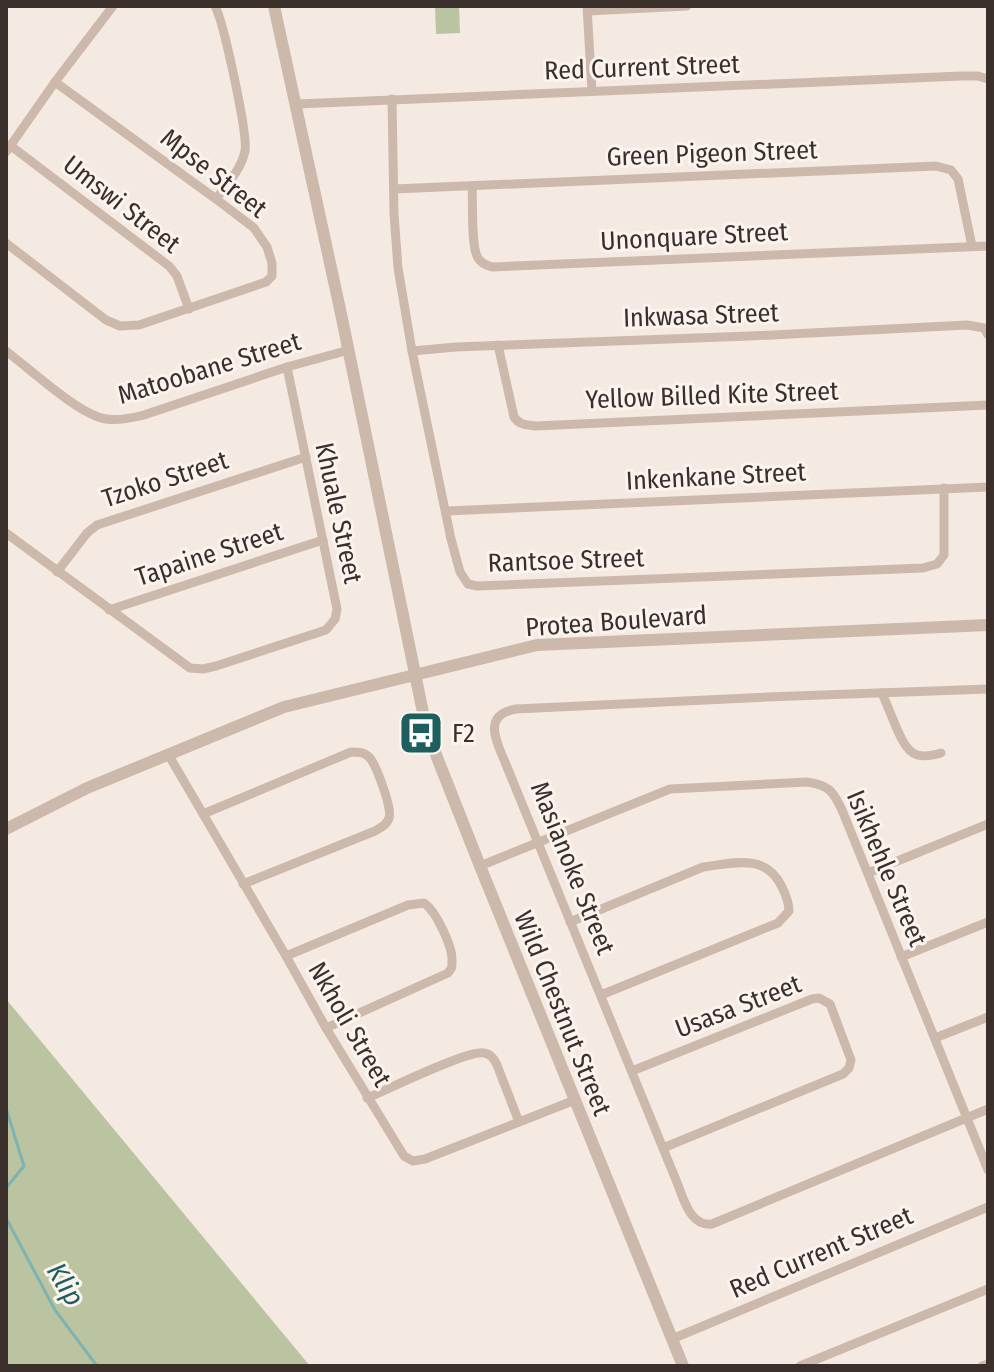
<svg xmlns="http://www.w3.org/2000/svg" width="994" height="1372" font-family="'Fira Sans Condensed',sans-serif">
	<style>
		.green { fill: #bac4a0 }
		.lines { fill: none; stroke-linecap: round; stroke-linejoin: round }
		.stream { stroke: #7eb3b2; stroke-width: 3 }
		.minor { stroke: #cdb9ac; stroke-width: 9 }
		.tertiary { stroke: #cdb9ac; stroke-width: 12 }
		.labels { text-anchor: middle; stroke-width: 6; stroke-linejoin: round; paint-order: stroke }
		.street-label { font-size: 26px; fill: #3b2f2b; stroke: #fbf4ee }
		.poi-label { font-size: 26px; fill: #3b2f2b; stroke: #fbf4ee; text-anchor: start }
		.water-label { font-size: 28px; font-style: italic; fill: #1e5e5f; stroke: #fbf4ee }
	</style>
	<rect width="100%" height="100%" fill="#f4eae1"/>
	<g class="green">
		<path d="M435,6H459L460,33L436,34Z"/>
		<path d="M6,999L310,1366H6Z"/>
	</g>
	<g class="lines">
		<g class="stream">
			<path d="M6,1108L24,1166L6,1188"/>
			<path d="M6,1218L55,1310L97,1366"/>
		</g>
		<g class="minor">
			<path d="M215,6C224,23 248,135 245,151C241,170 227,184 216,199"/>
			<path d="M587,6L592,91"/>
			<path d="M588,11L687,6"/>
			<path d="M392,99L394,214L398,268L412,351L451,539L460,572L468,584L477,586L923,568L937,564L944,555V488"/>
			<path d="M297,104L961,76H978L988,79"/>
			<path d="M11,146L169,266L177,276L189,309"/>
			<path d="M6,152L55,82L113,6"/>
			<path d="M472,186C473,201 471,244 477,256C480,263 486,265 492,267L988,246"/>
			<path d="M394,189L936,166L951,170L958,179L972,246"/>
			<path d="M6,243L106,320L120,326L139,325L266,282L272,276V263L267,247L254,228L216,199L55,82"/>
			<path d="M498,345L514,417C519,425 527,425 536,426L988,405"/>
			<path d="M6,351C30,369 79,415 106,419C119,421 132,418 144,415L287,367L349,350"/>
			<path d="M412,351L456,347L750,336L967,325L984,328L988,335"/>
			<path d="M446,511L988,487"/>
			<path d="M6,533L190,668L203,669L216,666L326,630L335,619L337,609L287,367"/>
			<path d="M57,572L87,533L97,525L306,457"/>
			<path d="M109,610L323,540"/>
			<path d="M988,689L767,697L516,709C480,715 498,744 507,767L676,1180C683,1196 689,1227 712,1224L988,1109"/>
			<path d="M882,693C887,705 892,717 897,729C907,753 915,761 941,753"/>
			<path d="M168,754L286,956L326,1028L404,1156L413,1161L425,1159L575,1100"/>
			<path d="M203,814L351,752C358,752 364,752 369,757C376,764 393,810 389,818C387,825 380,828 375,831L243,884"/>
			<path d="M480,866L670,789L807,782C829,785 833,791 842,810L988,1170"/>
			<path d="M868,873L988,824"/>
			<path d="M570,922L703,867C734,863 766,853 782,887C786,895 789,902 789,911L778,923L601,995"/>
			<path d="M286,956L408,905L424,903C436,911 453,947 452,961C452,968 452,968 448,973L326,1028"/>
			<path d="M901,957L988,922"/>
			<path d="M935,1038L988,1017"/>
			<path d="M632,1071L812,999L819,998L830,1004L851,1060L849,1068L843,1074L663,1148"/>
			<path d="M367,1098C387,1090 469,1049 484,1053C491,1054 494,1059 497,1065L519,1122"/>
			<path d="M672,1339L988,1207"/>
			<path d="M800,1366L988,1289"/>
			<path d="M982,1366L988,1364"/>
		</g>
		<g class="tertiary">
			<path d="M274,6L340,309L427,732L480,866L683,1366"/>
			<path d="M6,829L87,788L284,707L537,645L988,625"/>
		</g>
	</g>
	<defs>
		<g id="bus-square" transform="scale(2.3)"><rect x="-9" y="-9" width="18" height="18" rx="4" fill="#1e5e5f" stroke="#fbf4ee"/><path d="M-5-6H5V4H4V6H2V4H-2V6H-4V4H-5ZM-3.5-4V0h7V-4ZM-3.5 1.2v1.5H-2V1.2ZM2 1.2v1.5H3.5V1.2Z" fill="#fff"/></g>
	</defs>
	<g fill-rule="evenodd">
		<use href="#bus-square" x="421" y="733"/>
	</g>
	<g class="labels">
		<g class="street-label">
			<text transform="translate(642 67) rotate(-2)" y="9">Red Current Street</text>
			<text transform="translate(712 153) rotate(-2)" y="9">Green Pigeon Street</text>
			<text transform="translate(214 173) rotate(38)" y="9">Mpse Street</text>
			<text transform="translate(122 204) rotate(38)" y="9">Umswi Street</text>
			<text transform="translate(694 236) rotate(-3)" y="9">Unonquare Street</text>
			<text transform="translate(701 315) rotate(-2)" y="9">Inkwasa Street</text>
			<text transform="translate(209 368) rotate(-17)" y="9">Matoobane Street</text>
			<text transform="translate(712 395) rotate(-2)" y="9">Yellow Billed Kite Street</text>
			<text transform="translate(716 476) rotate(-3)" y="9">Inkenkane Street</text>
			<text transform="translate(165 479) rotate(-18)" y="9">Tzoko Street</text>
			<text transform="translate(339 513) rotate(78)" y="9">Khuale Street</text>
			<text transform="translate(209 554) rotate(-18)" y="9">Tapaine Street</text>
			<text transform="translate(566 560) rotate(-2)" y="9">Rantsoe Street</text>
			<text transform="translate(616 621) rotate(-4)" y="9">Protea Boulevard</text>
			<text transform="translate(573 868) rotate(68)" y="9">Masianoke Street</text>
			<text transform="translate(887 868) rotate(67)" y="9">Isikhehle Street</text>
			<text transform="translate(738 1006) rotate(-21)" y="9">Usasa Street</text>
			<text transform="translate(563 1013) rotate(68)" y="9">Wild Chestnut Street</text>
			<text transform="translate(350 1024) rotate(60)" y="9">Nkholi Street</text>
			<text transform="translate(821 1252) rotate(-23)" y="9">Red Current Street</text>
		</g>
		<g class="poi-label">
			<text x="452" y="742">F2</text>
		</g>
		<g class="water-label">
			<text transform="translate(66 1284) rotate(59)" y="10">Klip</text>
		</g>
	</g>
	<rect width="994" height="1372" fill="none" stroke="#3b2f2b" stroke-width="16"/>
</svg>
